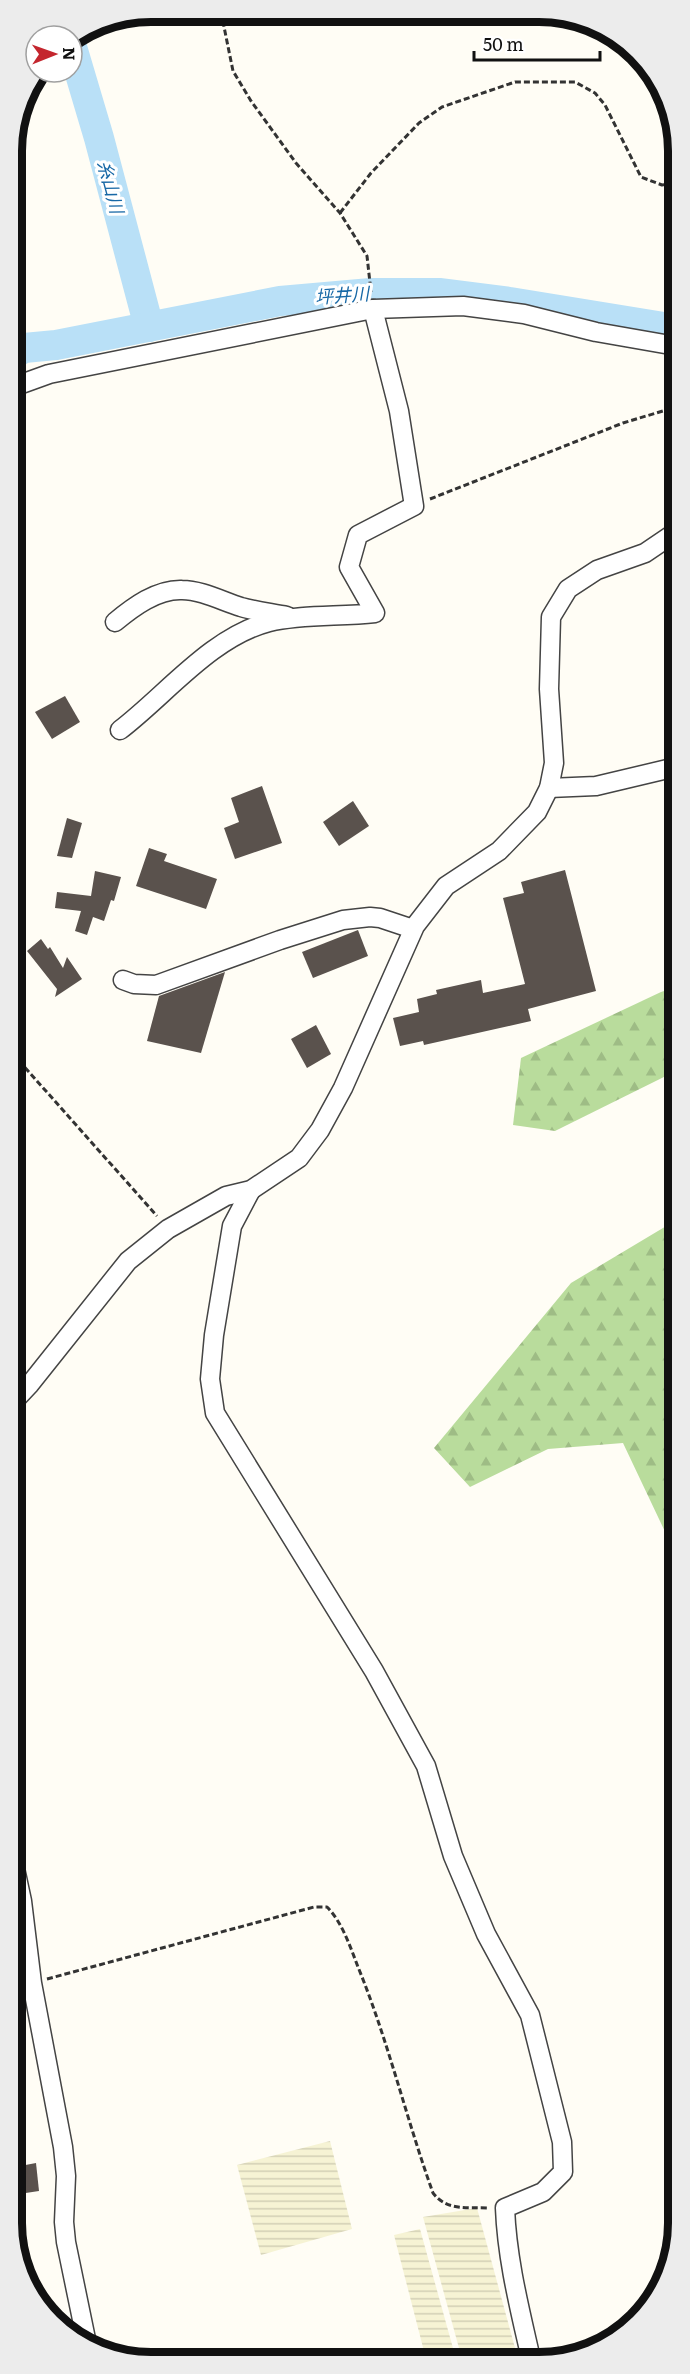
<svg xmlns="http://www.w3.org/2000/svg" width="690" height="2374" font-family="Literata,'Noto Sans JP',serif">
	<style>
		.farmland { fill: url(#farmland-rules) }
		.forest { fill: url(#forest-firs) }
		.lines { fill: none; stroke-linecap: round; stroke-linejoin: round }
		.river { stroke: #b9e0f7; stroke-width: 30 }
		.building { fill: #5a524d }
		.street-casing { stroke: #444; stroke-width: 21 }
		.path { stroke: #333; stroke-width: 3; stroke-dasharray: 6 3; stroke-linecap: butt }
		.street { stroke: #fff; stroke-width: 18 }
		.labels { text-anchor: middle; stroke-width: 6; stroke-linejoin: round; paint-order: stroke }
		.water-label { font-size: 18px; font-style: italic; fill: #1768a6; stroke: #fff }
		.rim { fill: none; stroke: #111; stroke-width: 8 }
	</style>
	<defs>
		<pattern id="farmland-rules" width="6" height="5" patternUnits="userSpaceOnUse" patternTransform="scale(1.5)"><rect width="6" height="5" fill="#f6f3d4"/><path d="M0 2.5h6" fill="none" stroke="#d2cfb5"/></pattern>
		<pattern id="forest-firs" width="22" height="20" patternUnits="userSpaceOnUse" patternTransform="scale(1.5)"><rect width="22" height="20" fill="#b9dc9c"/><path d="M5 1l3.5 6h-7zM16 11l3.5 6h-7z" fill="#9ebc85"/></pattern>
	</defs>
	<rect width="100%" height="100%" fill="#fffdf5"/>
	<g class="farmland">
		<path d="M330,2141L352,2229L261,2255L237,2165Z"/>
		<path d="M477,2208L518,2359H462L423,2217Z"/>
		<path d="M420,2229L456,2359H426L394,2235Z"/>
	</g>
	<g class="forest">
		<path d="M676,987V1071L555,1131L513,1125L521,1058L661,992Z"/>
		<path d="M677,1222V1557L623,1443L548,1449L470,1487L434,1448L571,1283L668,1225Z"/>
	</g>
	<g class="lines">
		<g class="river">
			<path d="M72,47L99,138L149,327"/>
			<path d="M13,354L24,348L56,345L280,301L371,293H441L510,302L676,329"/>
		</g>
	</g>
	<g class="building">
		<path d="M65,696L80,722L52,739L35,712Z"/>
		<path d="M262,786L282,843L235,859L224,828L239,822L231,798Z"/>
		<path d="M353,801L369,826L339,846L323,822Z"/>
		<path d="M67,818L82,823L72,858L57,856Z"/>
		<path d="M149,848L167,854L164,861L217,879L206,909L136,886Z"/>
		<path d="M565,870L596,991L528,1009L531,1021L424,1045L423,1041L400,1046L393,1018L419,1012L417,999L437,994L436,990L481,980L483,993L525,984L503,898L524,893L521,882Z"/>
		<path d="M95,871L121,877L114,901L111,900L104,921L93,917L87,935L75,931L81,911L55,908L57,892L91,896Z"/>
		<path d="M358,930L368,956L313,978L302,952Z"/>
		<path d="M41,939L48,949L50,947L63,968L67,957L82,979L55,997L57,989L27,951Z"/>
		<path d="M225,972L201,1053L147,1041L159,996Z"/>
		<path d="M316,1025L331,1054L307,1068L291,1039Z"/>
		<path d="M36,2163L39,2191L19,2194L15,2167Z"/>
	</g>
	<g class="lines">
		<g class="street-casing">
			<g id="street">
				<path d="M13,387L49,374L373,309L463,306L524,314L596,332L676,346"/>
				<path d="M115,622C133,607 157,589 182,590C201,590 222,601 241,607C255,611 272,613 287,616"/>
				<path d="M120,730C166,695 211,637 269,622C303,614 340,617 375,613L349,567L358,535L414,506L399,411L373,309"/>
				<path d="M549,788L596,786L676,767"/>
				<path d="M123,980L134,984L156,985L280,940L343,920L370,917L380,918L413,929"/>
				<path d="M251,1190L232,1226L214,1335L210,1379L215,1413L374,1671L426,1766L453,1856L486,1934L530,2015L562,2142L563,2172L543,2192L505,2208C507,2260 520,2310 531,2359"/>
				<path d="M14,1401L30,1384L128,1261L168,1229L226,1196L251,1190L299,1158L320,1130L343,1088L415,926L446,886L499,851L537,812L549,788L554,763L549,689L551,617L568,589L597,570L645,553L676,532"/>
				<path d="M14,1864L22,1901L32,1983L63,2147L66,2176L64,2222L66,2242L86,2339"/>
			</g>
		</g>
		<g class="path">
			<path d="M221,12L233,71L251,101L296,163L340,213L367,256L371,292"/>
			<path d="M340,213L371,173L419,123L442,107L515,82H575L595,93L605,105L641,177L662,185L675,183"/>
			<path d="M430,499L623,423L676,407"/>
			<path d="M13,1054L157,1216"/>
			<path d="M47,1979L314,1907H327C342,1922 350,1946 358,1967C388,2040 406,2118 433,2193C447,2211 466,2207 488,2208"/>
		</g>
		<use href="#street" class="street"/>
	</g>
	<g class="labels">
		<g class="water-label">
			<text transform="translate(110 187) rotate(75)" y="6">糸山川</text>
			<text transform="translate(342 296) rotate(-4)" y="6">坪井川</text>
		</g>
	</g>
	<path d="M0 0H690V2374H0ZM151 22H539A129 129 0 0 1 668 151V2223A129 129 0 0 1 539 2352H151A129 129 0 0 1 22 2223V151A129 129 0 0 1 151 22Z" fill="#ececec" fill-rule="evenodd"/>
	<path class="rim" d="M151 22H539A129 129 0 0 1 668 151V2223A129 129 0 0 1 539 2352H151A129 129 0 0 1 22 2223V151A129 129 0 0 1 151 22Z"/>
	<g transform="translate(54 54) rotate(89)"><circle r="28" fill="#ffffff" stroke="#a0a0a0" stroke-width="1.5"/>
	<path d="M0-4.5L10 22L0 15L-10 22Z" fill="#c4262e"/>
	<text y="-9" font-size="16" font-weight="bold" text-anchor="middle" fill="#111111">N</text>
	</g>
	<path d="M474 51v9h126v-9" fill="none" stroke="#111111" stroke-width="3"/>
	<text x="483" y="51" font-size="18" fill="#111111" stroke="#ffffff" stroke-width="4.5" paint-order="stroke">50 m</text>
</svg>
